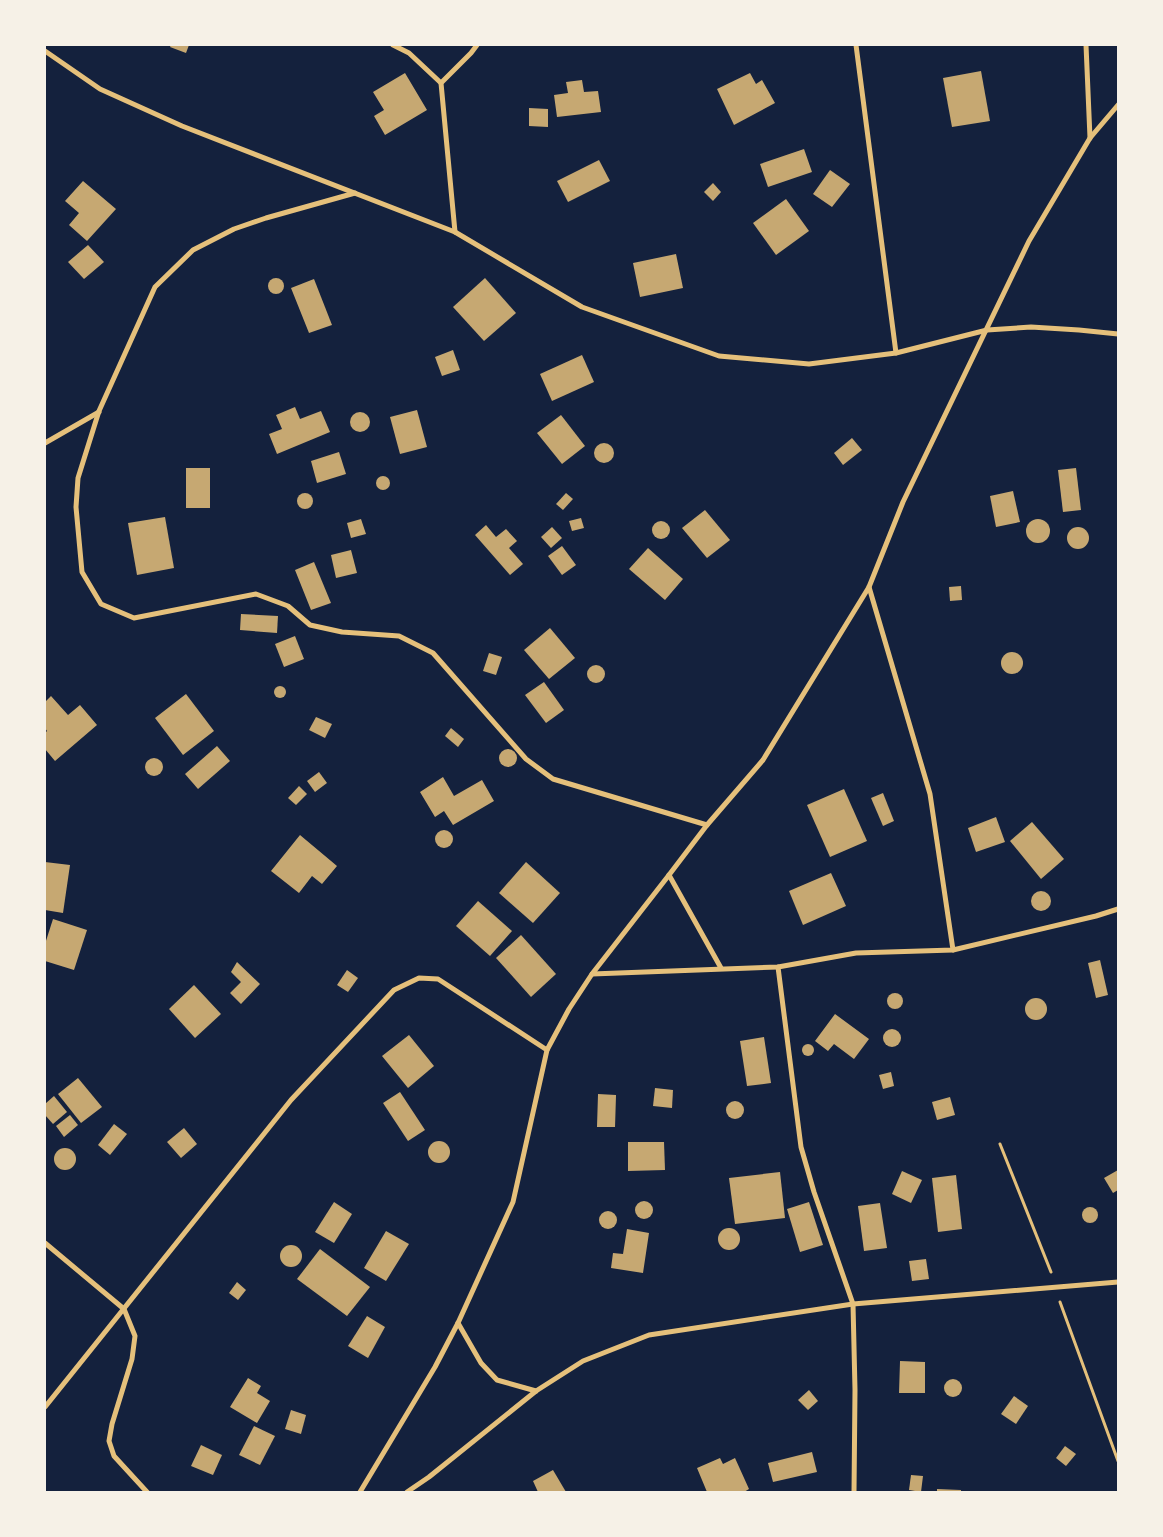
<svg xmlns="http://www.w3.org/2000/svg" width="1163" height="1537" font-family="'Sofia Sans Condensed',sans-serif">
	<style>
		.building { fill: #c6a872 }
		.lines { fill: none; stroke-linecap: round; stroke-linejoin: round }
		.path { stroke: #e5c07b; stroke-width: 3 }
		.minor { stroke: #e5c07b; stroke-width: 5 }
	</style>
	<rect width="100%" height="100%" fill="#14213d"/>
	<g class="building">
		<path d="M171,45H189L186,53L170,47Z"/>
		<path d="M981,71L990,121L952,127L943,78Z"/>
		<path d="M405,73L427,110L385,135L374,116L384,110L373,92Z"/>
		<path d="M750,73L756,84L762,80L775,103L734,125L717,89Z"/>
		<path d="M582,80L584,92L598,91L601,112L557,117L554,95L568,93L566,82Z"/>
		<path d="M529,108L548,109V127L529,126Z"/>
		<path d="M804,149L812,172L768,187L760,164Z"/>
		<path d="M599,160L610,181L568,202L557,181Z"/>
		<path d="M830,170L850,184L832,207L813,194Z"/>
		<path d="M83,181L116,209L87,241L69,225L79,213L65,201Z"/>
		<path d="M713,183L721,192L713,201L704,192Z"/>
		<path d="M786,199L809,231L776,255L753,223Z"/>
		<path d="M88,245L104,262L84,279L68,262Z"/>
		<path d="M676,254L683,288L640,297L633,263Z"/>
		<circle cx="276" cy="286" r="8"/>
		<path d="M485,278L516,313L484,341L453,307Z"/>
		<path d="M314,279L332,325L309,333L291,288Z"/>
		<path d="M453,350L460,370L442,376L435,357Z"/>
		<path d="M582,355L594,382L552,401L540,374Z"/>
		<path d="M295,407L300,419L321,411L330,432L277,454L269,434L282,429L276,415Z"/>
		<path d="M417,410L427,447L400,454L390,417Z"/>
		<circle cx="360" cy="422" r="10"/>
		<path d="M561,415L585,446L562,464L537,433Z"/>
		<path d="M852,438L862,450L843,465L834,453Z"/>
		<circle cx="604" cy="453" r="10"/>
		<path d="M339,452L346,474L317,483L311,461Z"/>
		<rect x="186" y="468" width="24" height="40"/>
		<path d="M1076,468L1081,510L1063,512L1058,470Z"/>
		<circle cx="383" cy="483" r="7"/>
		<path d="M1013,491L1020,522L996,527L990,496Z"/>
		<circle cx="305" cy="501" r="8"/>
		<path d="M566,493L573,499L563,510L556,504Z"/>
		<path d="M705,510L730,540L707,558L682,528Z"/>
		<path d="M165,517L174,568L137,575L128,523Z"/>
		<path d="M581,518L584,528L572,531L569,521Z"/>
		<path d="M361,519L366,534L351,538L347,523Z"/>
		<circle cx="1038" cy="531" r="12"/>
		<circle cx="661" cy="530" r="9"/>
		<path d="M486,525L496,537L506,529L517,541L509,548L523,564L510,575L475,535Z"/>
		<path d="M552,527L562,538L551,548L541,537Z"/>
		<circle cx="1078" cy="538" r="11"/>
		<path d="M562,546L576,565L562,575L548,556Z"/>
		<path d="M648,548L683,579L665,600L629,569Z"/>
		<path d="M351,550L357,573L336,578L331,555Z"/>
		<path d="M314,562L331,603L311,610L295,570Z"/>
		<path d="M961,586L962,600L950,601L949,587Z"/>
		<path d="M241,614L278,616L277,633L240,630Z"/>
		<path d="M550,628L575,658L549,679L524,650Z"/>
		<path d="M295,636L304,659L284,667L275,644Z"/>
		<circle cx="1012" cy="663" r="11"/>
		<path d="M489,653L502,657L496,675L483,671Z"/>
		<circle cx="596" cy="674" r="9"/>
		<path d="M544,682L564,710L546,723L525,695Z"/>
		<circle cx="280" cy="692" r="6"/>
		<path d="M186,694L214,731L183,755L155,718Z"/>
		<path d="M51,696L68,715L80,705L97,725L55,761L45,749V733L47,731L45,728V702Z"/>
		<path d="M316,717L332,724L325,738L309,730Z"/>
		<path d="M451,728L464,739L458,747L445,736Z"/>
		<path d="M217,746L230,761L198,789L185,774Z"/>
		<circle cx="508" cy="758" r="9"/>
		<circle cx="154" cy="767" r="9"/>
		<path d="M319,772L327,783L315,792L307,781Z"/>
		<path d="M443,777L454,796L482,780L494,801L453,825L444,811L435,817L420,792Z"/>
		<path d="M299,786L307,794L296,805L288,798Z"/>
		<path d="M844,789L867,841L830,857L807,805Z"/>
		<path d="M883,793L894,821L883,826L871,798Z"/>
		<path d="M996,817L1005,842L976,852L968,828Z"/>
		<path d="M1032,822L1064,859L1041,879L1010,841Z"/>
		<circle cx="444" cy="839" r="9"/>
		<path d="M300,835L337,866L322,884L312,876L299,893L271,871Z"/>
		<path d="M45,862L70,865L63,913L45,910Z"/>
		<path d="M526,862L560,893L533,923L499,893Z"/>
		<path d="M831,873L846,906L803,925L789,891Z"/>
		<circle cx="1041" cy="901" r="10"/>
		<path d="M478,901L512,931L490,956L456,926Z"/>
		<path d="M53,919L87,930L74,970L45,961V944Z"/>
		<path d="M521,935L556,974L531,997L496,958Z"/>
		<path d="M1100,960L1108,995L1096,998L1088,963Z"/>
		<path d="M237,962L260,984L241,1004L230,993L241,982L231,972Z"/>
		<path d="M347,970L358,978L348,992L337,985Z"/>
		<path d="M194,985L221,1014L195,1038L169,1009Z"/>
		<circle cx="895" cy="1001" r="8"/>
		<circle cx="1036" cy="1009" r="11"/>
		<path d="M835,1014L869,1039L854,1059L834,1044L828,1051L815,1041Z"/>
		<circle cx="892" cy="1038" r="9"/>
		<path d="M409,1035L434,1066L408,1088L382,1056Z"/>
		<path d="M764,1037L771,1083L747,1086L740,1041Z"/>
		<circle cx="808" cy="1050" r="6"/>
		<path d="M891,1072L894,1086L883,1089L879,1075Z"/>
		<path d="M78,1078L102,1107L81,1123L58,1094Z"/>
		<path d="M655,1088L673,1090L672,1108L653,1106Z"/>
		<path d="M400,1092L425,1130L408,1141L383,1103Z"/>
		<path d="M598,1094L616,1095L615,1127H597Z"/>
		<path d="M54,1096L67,1112L53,1124L45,1115V1104Z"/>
		<path d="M950,1097L955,1115L937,1120L932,1102Z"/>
		<circle cx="735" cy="1110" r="9"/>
		<path d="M70,1115L78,1125L64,1137L56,1126Z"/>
		<path d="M114,1124L127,1134L110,1155L98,1145Z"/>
		<path d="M184,1128L197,1144L181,1158L167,1142Z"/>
		<circle cx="439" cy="1152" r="11"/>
		<path d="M628,1142H664L665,1170L628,1171Z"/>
		<circle cx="65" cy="1159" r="11"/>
		<path d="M1118,1170V1190L1113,1193L1104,1178Z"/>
		<path d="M902,1171L922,1180L911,1203L892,1194Z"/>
		<path d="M780,1172L785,1218L735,1224L729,1178Z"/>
		<path d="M956,1175L962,1229L938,1232L932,1178Z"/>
		<circle cx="644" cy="1210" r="9"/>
		<path d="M334,1202L352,1214L334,1243L315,1232Z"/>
		<path d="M809,1202L823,1245L800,1252L787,1209Z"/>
		<path d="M880,1203L887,1248L864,1251L858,1206Z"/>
		<circle cx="1090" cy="1215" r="8"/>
		<circle cx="608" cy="1220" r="9"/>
		<circle cx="729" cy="1239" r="11"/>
		<path d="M627,1229L649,1233L643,1273L611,1268L613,1253L623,1254Z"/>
		<path d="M386,1231L409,1244L386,1281L364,1268Z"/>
		<circle cx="291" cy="1256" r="11"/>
		<path d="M320,1249L370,1287L347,1316L297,1279Z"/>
		<path d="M926,1259L929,1279L912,1281L909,1261Z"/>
		<path d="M237,1282L246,1290L238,1300L229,1293Z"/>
		<path d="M367,1316L385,1327L368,1358L348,1346Z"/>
		<path d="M900,1361L925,1362V1393H899Z"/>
		<path d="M248,1378L261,1386L257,1393L270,1401L257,1423L230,1407Z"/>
		<circle cx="953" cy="1388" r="9"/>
		<path d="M809,1390L818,1401L808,1410L798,1400Z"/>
		<path d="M1014,1396L1028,1406L1016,1424L1001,1414Z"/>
		<path d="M291,1410L306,1415L301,1434L285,1429Z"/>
		<path d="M254,1426L275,1436L260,1465L239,1455Z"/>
		<path d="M201,1445L222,1455L213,1475L191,1466Z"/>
		<path d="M1065,1446L1076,1454L1066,1466L1056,1458Z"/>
		<path d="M812,1452L817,1472L773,1482L768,1463Z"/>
		<path d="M720,1458L723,1464L735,1458L749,1489L744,1492H707L697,1468Z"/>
		<path d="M553,1470L566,1492H538L533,1481Z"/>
		<path d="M911,1475L923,1476L921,1492L909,1490Z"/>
		<path d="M937,1489L961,1490V1492H937Z"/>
	</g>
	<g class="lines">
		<g class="path">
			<path d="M1000,1144L1051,1272"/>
			<path d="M1060,1302L1118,1461"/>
		</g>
		<g class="minor">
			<path d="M393,45L409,53L441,83"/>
			<path d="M856,45L896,353"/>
			<path d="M1086,45L1090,138"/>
			<path d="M45,51L100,89L182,126L455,232L582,307L719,356L809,364L896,353L987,330L1031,327L1079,330L1118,334"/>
			<path d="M355,193L266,218L234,229L193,250L155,287L99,411L78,478L76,507L82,572L101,604L134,618L256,594L288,606L310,625L342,632L399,636L433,653L526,759L553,779L707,825"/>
			<path d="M455,232L441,83L471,53L477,45"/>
			<path d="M45,443L99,412"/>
			<path d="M869,587L930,794L953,950"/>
			<path d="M669,875L721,968"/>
			<path d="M778,967L801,1147L814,1192L853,1304L855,1390L854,1492"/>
			<path d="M592,974L778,967L856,953L953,950L1096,916L1118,909"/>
			<path d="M45,1243L124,1309L135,1336L132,1359L112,1424L109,1441L114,1456L147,1492"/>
			<path d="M458,1323L481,1363L497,1380L536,1391"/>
			<path d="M45,1407L291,1100L394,990L419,978L438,979L547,1050"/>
			<path d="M360,1492L435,1367L458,1323L513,1202L547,1050L569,1009L592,974L669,875L707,825L763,760L869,587L903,502L1029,241L1090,138L1118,105"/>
			<path d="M407,1492L429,1477L536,1391L583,1361L649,1335L853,1304L1118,1282"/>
		</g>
	</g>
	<rect width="1163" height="1537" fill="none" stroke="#f6f1e7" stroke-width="92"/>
</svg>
